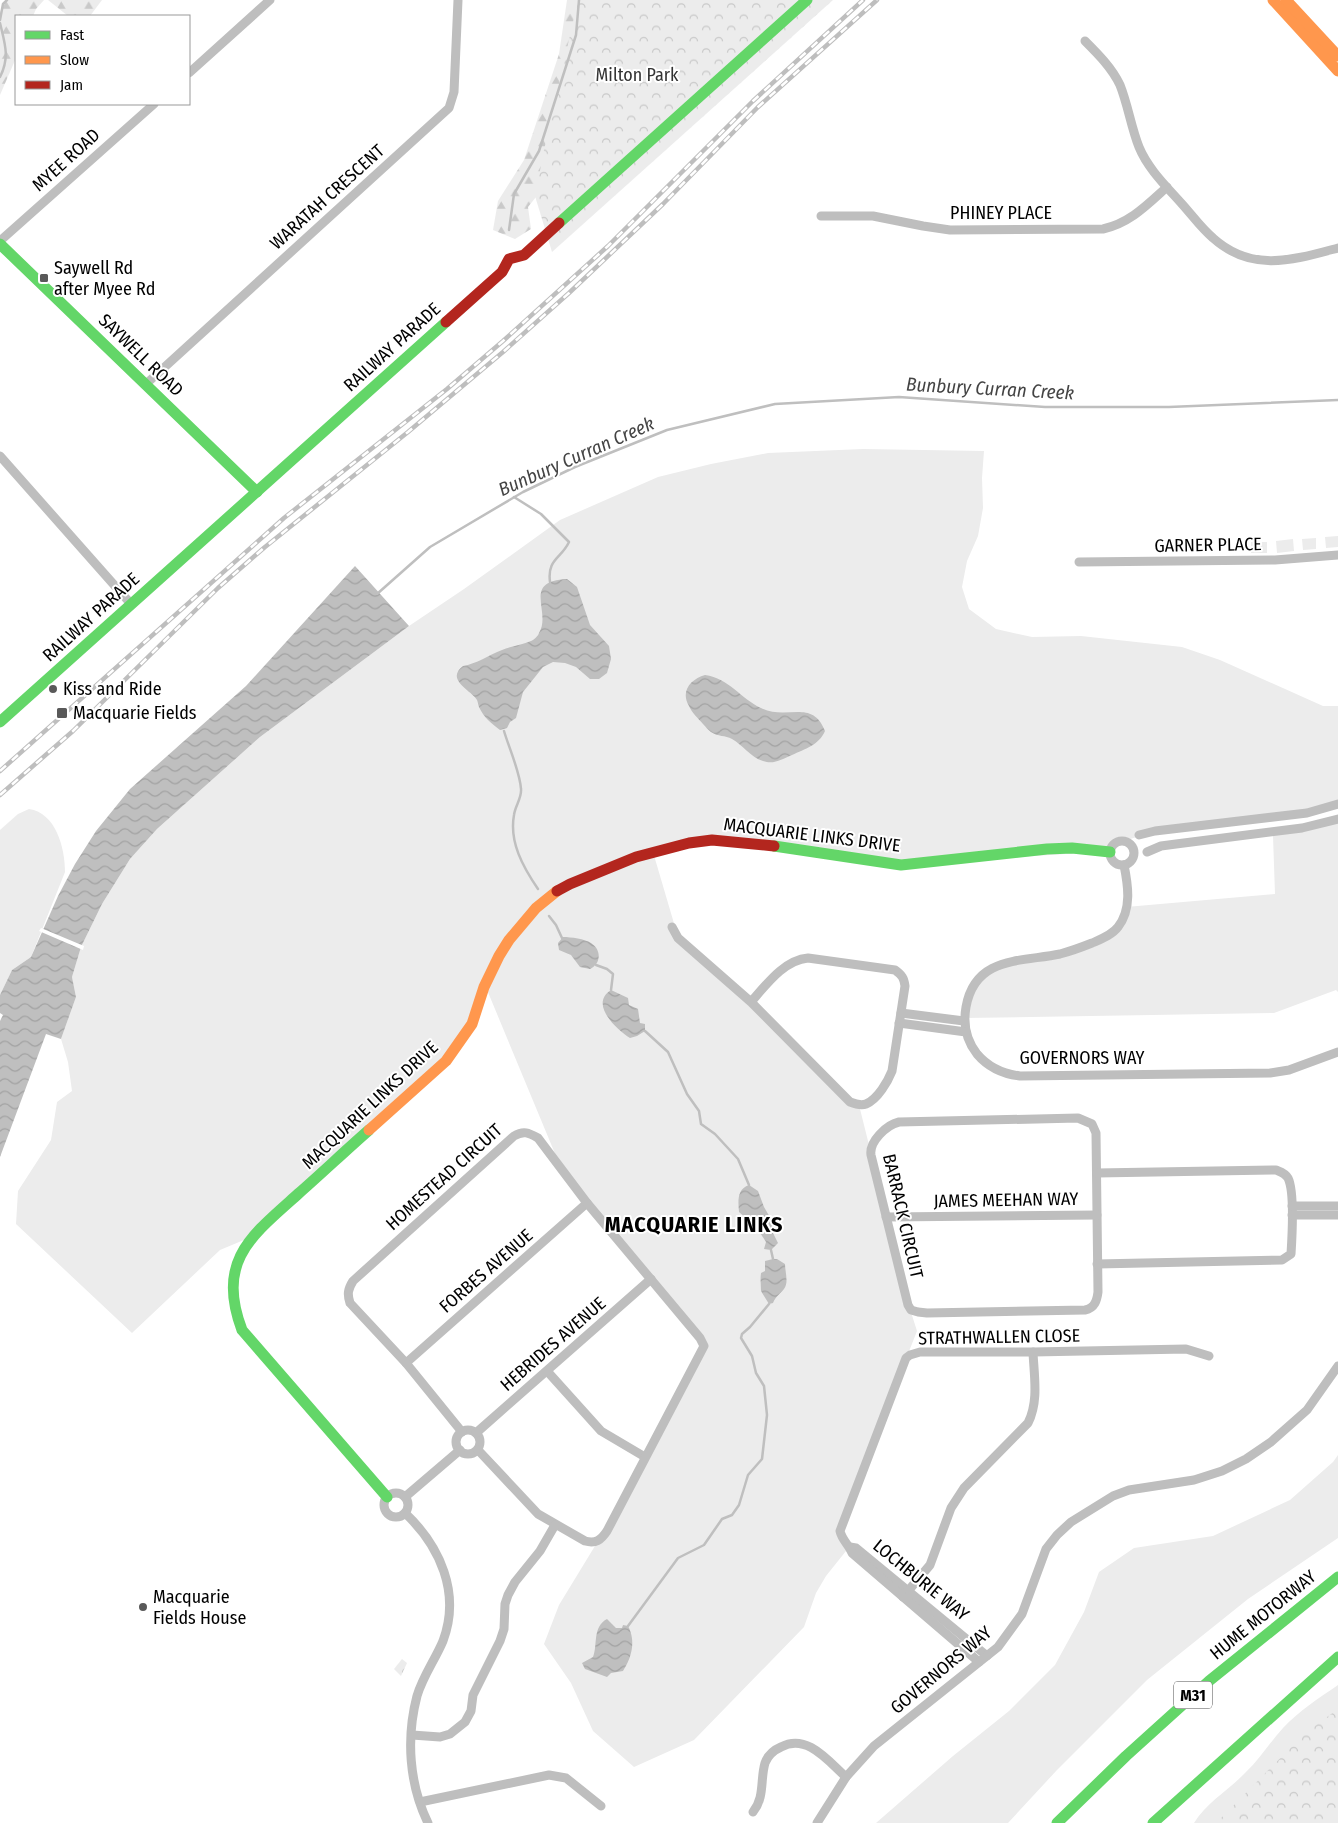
<svg xmlns="http://www.w3.org/2000/svg" width="1338" height="1823" font-family="'Fira Sans Condensed',sans-serif">
	<style>
		.grass { fill: #ececec }
		.forest { fill: url(#forest-firs) }
		.park { fill: url(#park-crowns) }
		.water { fill: url(#water-waves) }
		.pier { fill: #fff }
		.lines { fill: none; stroke-linecap: round; stroke-linejoin: round }
		.stream { stroke: #bfbfbf; stroke-width: 2.5 }
		.street { stroke: #bebebe; stroke-width: 9 }
		.fast { stroke: #63d668; stroke-width: 11 }
		.slow { stroke: #ff974d; stroke-width: 11 }
		.jam { stroke: #b3261e; stroke-width: 11 }
		.rail-casing { stroke: #bebebe; stroke-width: 4.5 }
		.rail { stroke: #fff; stroke-width: 2.5; stroke-dasharray: 8; stroke-linecap: butt }
		.poi-dot { fill: #595959; stroke: #fff; stroke-width: 2 }
		.labels { text-anchor: middle; stroke-width: 4; stroke-linejoin: round; paint-order: stroke }
		.shield { fill: #fff; stroke: #4c4c4c; stroke-width: 1 }
		.shield-label { font-size: 16px; font-weight: bold; fill: #000 }
		.park-label { font-size: 18px; fill: #333; stroke: #fff }
		.street-label { font-size: 18px; fill: #000; stroke: #fff }
		.poi-label { font-size: 18px; fill: #000; stroke: #fff; text-anchor: start }
		.water-label { font-size: 19px; font-style: italic; fill: #444; stroke: #fff }
		.district-label { font-size: 22px; font-weight: bold; letter-spacing: 1px; fill: #000; stroke: #fff }
	</style>
	<defs>
		<pattern id="forest-firs" width="22" height="20" patternUnits="userSpaceOnUse" patternTransform="scale(1.25)"><rect width="22" height="20" fill="#ececec"/><path d="M5 1l3.5 6h-7zM16 11l3.5 6h-7z" fill="#c9c9c9"/></pattern>
		<pattern id="park-crowns" width="20" height="18" patternUnits="userSpaceOnUse" patternTransform="scale(1.25)"><rect width="20" height="18" fill="#ececec"/><path d="M2 6a3 3 0 1 1 6 0M12 15a3 3 0 1 1 6 0" fill="none" stroke="#c9c9c9"/></pattern>
		<pattern id="water-waves" width="16" height="10" patternUnits="userSpaceOnUse" patternTransform="scale(1.25)"><rect width="16" height="10" fill="#bfbfbf"/><path d="M0 5q4-4 8 0t8 0" fill="none" stroke="#a2a2a2"/></pattern>
	</defs>
	<rect width="100%" height="100%" fill="#fff"/>
	<g class="grass">
		<path d="M863,449L984,451L982,478L983,508L978,536L967,561L962,587L969,609L996,629L1032,637L1081,636L1182,647L1220,660L1323,706H1338V803L1299,815L1159,830L1124,841L1115,842L1111,851L900,865L714,840L653,852L678,937L859,1105L910,1309L917,1331L839,1530L850,1546L826,1576L816,1593L804,1627L694,1740L634,1767L593,1731L571,1683L544,1644L559,1605L598,1541L703,1348L561,1168L485,985L457,1047L251,1237L220,1250L132,1333L16,1224L18,1191L51,1140L57,1102L72,1091L68,1062L61,1039L76,997L72,977L81,947L102,904L130,859L157,829L260,737L409,626L464,589L560,520L658,477L711,464L768,453Z"/>
		<path d="M1338,536V547L1326,548L1325,537Z"/>
		<path d="M1316,538V549L1303,550L1302,539Z"/>
		<path d="M1293,539L1294,551L1277,553L1276,541Z"/>
		<rect x="1251" y="542" width="16" height="11"/>
		<path d="M29,809C56,813 65,848 65,872L31,957L12,970L0,995V830L18,814Z"/>
		<path d="M1338,819V992L1336,990L1274,1013L964,1018L967,1001L985,971L1078,949L1118,928L1126,907L1275,894L1273,836Z"/>
		<path d="M1338,1455V1538L1248,1599L1147,1680L1057,1770L1008,1823H876L953,1756L1009,1711L1055,1665L1084,1612L1099,1572L1134,1548L1213,1536L1290,1500L1333,1462Z"/>
		<path d="M1338,1685V1788L1272,1823H1194C1207,1802 1229,1790 1246,1772C1260,1759 1270,1742 1283,1728C1299,1711 1319,1698 1338,1685Z"/>
	</g>
	<g class="forest">
		<path d="M6,0H44L36,9L33,16H16V58L0,95V12Z"/>
		<path d="M48,0H102L90,16H68Z"/>
		<path d="M567,0H612L552,177L528,207L531,229L515,239L493,230L498,201L524,160L559,54Z"/>
	</g>
	<g class="park">
		<path d="M578,0H833L552,252L535,196L544,150Z"/>
		<path d="M402,1659L407,1663L401,1676L394,1669Z"/>
		<path d="M1338,1709V1823H1216L1305,1733Z"/>
	</g>
	<g class="water">
		<path d="M355,566L409,626L260,737L157,829L130,859L102,904L81,947L72,977L76,997L61,1039L46,1034L0,1157V1021L3,1015L0,1013V995L12,970L31,957L58,896L75,864L96,831L130,789L246,686Z"/>
		<path d="M567,579L577,587L590,625L609,646L611,659L607,673L599,679H590L576,667L565,663L553,662L543,667L523,692L516,718L510,722L507,728L500,730C491,723 484,718 479,707C478,705 478,702 477,700C471,690 445,680 463,666C476,664 489,655 502,650C511,646 522,645 531,641C534,640 538,636 539,633C552,612 521,581 567,579Z"/>
		<path d="M705,675C729,678 741,699 761,708C787,721 812,698 825,731C819,745 805,749 792,755C782,759 774,765 763,761C750,757 743,745 732,739C725,735 718,737 711,732C708,730 706,727 703,724C698,718 692,713 689,706C680,691 691,679 705,675Z"/>
		<path d="M563,937C571,937 585,939 591,943C602,950 601,964 590,969L580,967L571,955L559,950L558,943Z"/>
		<path d="M611,990L628,998L629,1005L638,1009L640,1023L645,1024V1031L637,1036L630,1038C616,1029 589,1004 611,990Z"/>
		<path d="M749,1185L758,1191L764,1207L771,1219L773,1233L778,1243L771,1250L764,1249L766,1242L757,1228L739,1212C738,1201 737,1189 749,1185Z"/>
		<path d="M773,1259H777L785,1264C785,1272 789,1282 784,1289C780,1294 776,1296 773,1303L769,1304L761,1291C761,1285 760,1280 761,1273L765,1271V1261Z"/>
		<path d="M607,1619L616,1628H622L623,1625L628,1626C636,1641 632,1657 623,1671L611,1673L607,1677L585,1669L582,1663L593,1657C598,1645 592,1627 607,1619Z"/>
	</g>
	<path class="pier" d="M41,928L84,946L83,950L39,931Z"/>
	<g class="lines">
		<g class="stream">
			<path d="M0,20L3,4L7,0"/>
			<path d="M0,23C5,44 10,57 0,77"/>
			<path d="M509,230L514,194L539,151L576,35L579,0"/>
			<path d="M514,497L541,514L569,542C561,559 547,559 550,582"/>
			<path d="M377,594L430,547L523,492L575,467L667,430L775,404L899,397L1045,407H1169L1338,400"/>
			<path d="M504,731C509,748 520,772 521,789C522,798 515,806 514,815C509,842 523,867 538,889"/>
			<path d="M549,916L556,925L562,938"/>
			<path d="M596,965L607,969L613,974L611,990"/>
			<path d="M645,1031L668,1052L687,1094L699,1111L701,1124L715,1134L738,1159L749,1185"/>
			<path d="M771,1250L773,1259"/>
			<path d="M628,1626L678,1558L704,1545L722,1519L732,1515L739,1505L748,1475L762,1459L767,1415L764,1386L756,1373L752,1356L741,1338L742,1334L750,1327L769,1304"/>
		</g>
		<g class="street">
			<path d="M1085,41C1098,54 1112,68 1120,85C1128,105 1131,127 1139,147C1148,169 1167,187 1182,204C1192,215 1201,228 1213,238C1252,273 1293,260 1338,248"/>
			<path d="M189,73L270,0"/>
			<path d="M821,216H873L923,226L950,230L1103,229C1130,223 1147,205 1167,187"/>
			<path d="M0,241L154,104"/>
			<path d="M146,384L449,108L454,92L458,0"/>
			<path d="M0,456L131,604"/>
			<path d="M1079,562L1275,560L1338,555"/>
			<path d="M1139,835L1155,831L1307,813L1338,804"/>
			<circle cx="1122" cy="853" r="12"/>
			<path d="M1147,852L1161,846L1176,844L1302,828L1338,819"/>
			<path d="M1124,865C1128,885 1132,909 1118,927C1112,935 1101,939 1092,943C1082,947 1071,951 1060,954C1021,962 975,956 966,1007C963,1024 966,1040 977,1054C988,1067 1003,1074 1020,1076L1270,1073L1289,1070L1338,1052"/>
			<path d="M672,927L678,938L751,1002C766,985 784,960 808,958L895,970C902,975 904,978 905,986L892,1071C888,1081 878,1099 866,1104C861,1106 855,1104 850,1102L751,1002"/>
			<path d="M901,1013L964,1021"/>
			<path d="M899,1023L966,1032"/>
			<path d="M1078,1118L1092,1124L1096,1133L1098,1292C1097,1300 1095,1308 1085,1310L927,1313L918,1312L911,1310L908,1305L871,1155C869,1142 886,1125 899,1122Z"/>
			<path d="M1097,1173L1276,1170C1281,1172 1285,1173 1288,1178C1295,1192 1292,1238 1291,1254L1282,1260L1097,1264"/>
			<path d="M1292,1206H1338"/>
			<path d="M1292,1215H1338"/>
			<path d="M886,1217L1097,1215"/>
			<path d="M406,1363L587,1203"/>
			<path d="M547,1371L601,1431L645,1457"/>
			<circle cx="468" cy="1442" r="12"/>
			<path d="M462,1432L406,1363L350,1303C347,1294 348,1289 353,1281L514,1136C524,1130 529,1133 538,1138L587,1203L700,1338L704,1346L607,1531C601,1540 596,1544 585,1541L538,1514L478,1450"/>
			<path d="M476,1433L651,1279"/>
			<circle cx="396" cy="1505" r="12"/>
			<path d="M405,1497L460,1450"/>
			<path d="M405,1513C440,1546 461,1593 443,1641C435,1660 423,1676 417,1696C406,1738 409,1784 428,1823"/>
			<path d="M850,1547L856,1548L987,1656"/>
			<path d="M903,1597L930,1565L951,1508L964,1488L1028,1423C1039,1401 1034,1376 1033,1352"/>
			<path d="M979,1662L852,1553C849,1545 842,1540 840,1531L906,1358L910,1355L920,1352H1033L1186,1349L1209,1356"/>
			<path d="M412,1735L440,1737L450,1734L465,1722L471,1711L473,1695L500,1641L504,1629L505,1604L508,1595L515,1582L540,1551L555,1525"/>
			<path d="M420,1802L549,1775L566,1778L601,1806"/>
			<path d="M753,1812C765,1797 760,1780 765,1763C768,1755 774,1750 781,1747C807,1733 828,1761 846,1777"/>
			<path d="M817,1823L846,1777L874,1746L998,1647L1022,1614L1046,1549L1057,1535L1071,1522L1113,1496L1129,1490L1194,1480L1222,1471L1246,1459L1271,1442L1307,1410L1338,1366"/>
		</g>
		<g class="fast">
			<path d="M559,223L807,0"/>
			<path d="M0,244L257,492"/>
			<path d="M0,722L446,322"/>
			<path d="M774,846L901,865L1047,849L1072,848L1110,852"/>
			<path d="M369,1130C345,1151 322,1173 298,1194C251,1236 216,1261 242,1330L387,1497"/>
			<path d="M1057,1823L1126,1756L1209,1681L1338,1577"/>
			<path d="M1153,1823L1338,1657"/>
		</g>
		<g class="slow">
			<path d="M1273,0L1338,71"/>
			<path d="M1286,0L1338,56"/>
			<path d="M369,1130L446,1061L472,1024L484,987L499,956L509,940L536,908L557,891"/>
		</g>
		<g class="jam">
			<path d="M446,322L502,272L509,259L524,255L559,223"/>
			<path d="M557,891L570,884L636,857L689,843L712,840L774,846"/>
		</g>
		<g class="rail-casing">
			<g id="rail">
				<path d="M0,771L284,518L447,389L503,341L608,246L753,101L863,0"/>
				<path d="M0,795L73,731L218,588L265,547L408,432L503,352L569,293L663,204L758,107L877,0"/>
			</g>
		</g>
		<use href="#rail" class="rail"/>
	</g>
	<g class="poi-dot">
		<rect x="39" y="273" width="10" height="10" rx="2.5"/>
		<circle cx="53" cy="689" r="5"/>
		<rect x="56" y="707" width="12" height="12" rx="2.5"/>
		<circle cx="143" cy="1607" r="5"/>
	</g>
	<g class="labels">
		<rect class="shield" x="1174" y="1681.5" width="38" height="27" rx="4"/>
		<g class="shield-label">
			<text x="1193" y="1701">M31</text>
		</g>
		<g class="park-label">
			<text x="637" y="81">Milton Park</text>
		</g>
		<g class="street-label">
			<text transform="translate(66 160) rotate(-42)" y="6">MYEE ROAD</text>
			<text transform="translate(327 197) rotate(-42)" y="6">WARATAH CRESCENT</text>
			<text x="1001" y="219">PHINEY PLACE</text>
			<text transform="translate(392 347) rotate(-42)" y="6">RAILWAY PARADE</text>
			<text transform="translate(141 355) rotate(44)" y="6">SAYWELL ROAD</text>
			<text transform="translate(1208 545) rotate(-1)" y="6">GARNER PLACE</text>
			<text transform="translate(91 617) rotate(-42)" y="6">RAILWAY PARADE</text>
			<text transform="translate(812 835) rotate(7)" y="6">MACQUARIE LINKS DRIVE</text>
			<text x="1082" y="1064">GOVERNORS WAY</text>
			<text transform="translate(370 1105) rotate(-43)" y="6">MACQUARIE LINKS DRIVE</text>
			<text transform="translate(444 1177) rotate(-42)" y="6">HOMESTEAD CIRCUIT</text>
			<text transform="translate(1006 1200) rotate(-1)" y="6">JAMES MEEHAN WAY</text>
			<text transform="translate(903 1216) rotate(77)" y="6">BARRACK CIRCUIT</text>
			<text transform="translate(486 1271) rotate(-41)" y="6">FORBES AVENUE</text>
			<text transform="translate(999 1337) rotate(-1)" y="6">STRATHWALLEN CLOSE</text>
			<text transform="translate(553 1344) rotate(-41)" y="6">HEBRIDES AVENUE</text>
			<text transform="translate(921 1580) rotate(39)" y="6">LOCHBURIE WAY</text>
			<text transform="translate(1263 1615) rotate(-39)" y="6">HUME MOTORWAY</text>
			<text transform="translate(941 1670) rotate(-40)" y="6">GOVERNORS WAY</text>
		</g>
		<g class="poi-label">
			<text x="54" y="274">Saywell Rd<tspan x="54" dy="21">after Myee Rd</tspan></text>
			<text x="63" y="695">Kiss and Ride</text>
			<text x="73" y="719">Macquarie Fields</text>
			<text x="153" y="1603">Macquarie<tspan x="153" dy="21">Fields House</tspan></text>
		</g>
		<g class="water-label">
			<text transform="translate(990 388) rotate(3)" y="7">Bunbury Curran Creek</text>
			<text transform="translate(576 456) rotate(-24)" y="7">Bunbury Curran Creek</text>
		</g>
		<g class="district-label">
			<text x="694" y="1232">MACQUARIE LINKS</text>
		</g>
	</g>
	<rect x="15" y="15" width="175" height="90" fill="#ffffff" stroke="#999999"/>
	<rect x="25" y="31" width="25" height="8" fill="#63d668" stroke="#999999"/>
	<text x="60" y="40" font-size="15" fill="#000000">Fast</text>
	<rect x="25" y="56" width="25" height="8" fill="#ff974d" stroke="#999999"/>
	<text x="60" y="65" font-size="15" fill="#000000">Slow</text>
	<rect x="25" y="81" width="25" height="8" fill="#b3261e" stroke="#999999"/>
	<text x="60" y="90" font-size="15" fill="#000000">Jam</text>
</svg>
